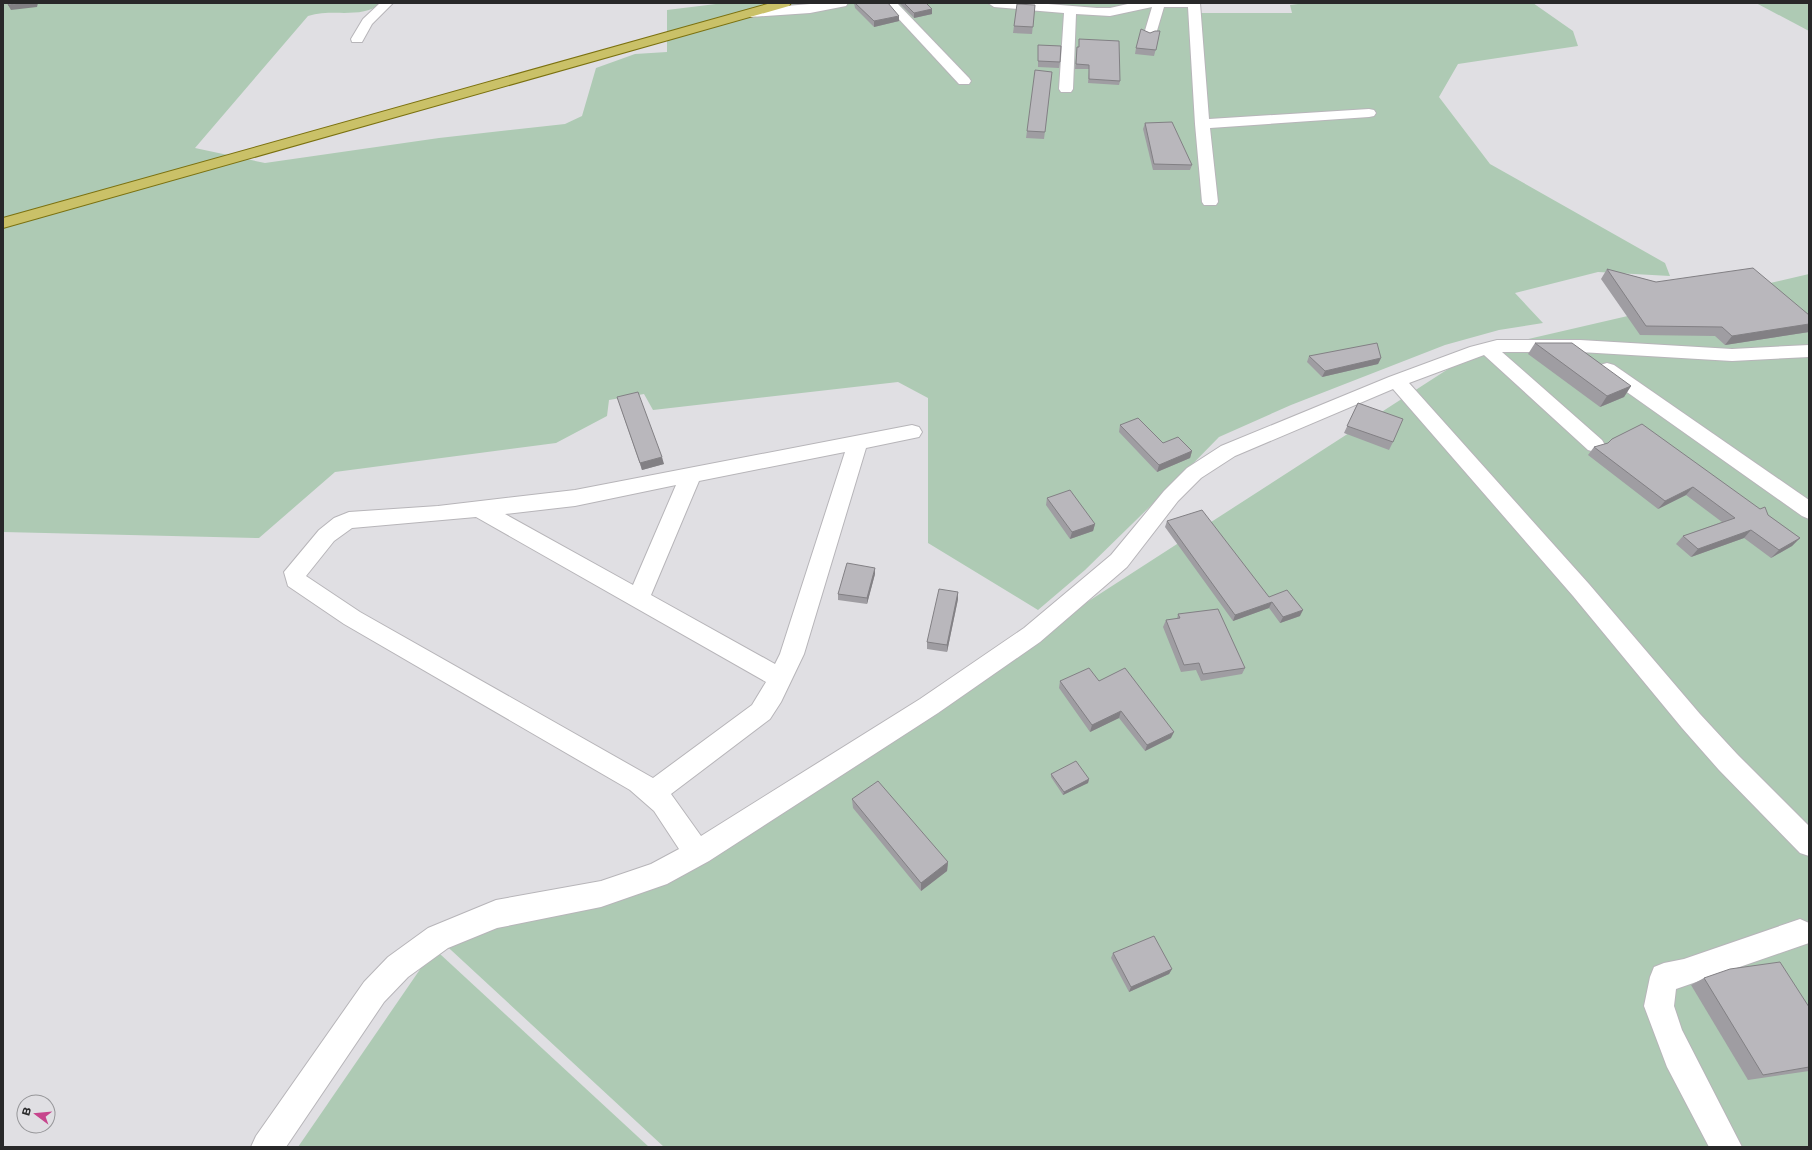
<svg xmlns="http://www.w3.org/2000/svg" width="1812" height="1150" font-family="Montserrat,sans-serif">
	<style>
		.green { fill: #aecab4 }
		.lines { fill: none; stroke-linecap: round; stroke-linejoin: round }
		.minor-casing { stroke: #b7b5b9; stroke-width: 2 }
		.major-casing { stroke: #7b7110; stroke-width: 2 }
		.minor { fill: #fff; fill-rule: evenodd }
		.major { fill: #cac168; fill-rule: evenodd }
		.wall { fill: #9f9da2 }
		.shaded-wall { fill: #828084 }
		.building { fill: #b9b7bc; stroke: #828084 }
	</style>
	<rect width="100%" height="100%" fill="#e0dfe3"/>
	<g class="green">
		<path d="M3,3H383C360,20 334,8 308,16L195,148L265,163L439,138L565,124L582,116L596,68L635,54L667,52V10L724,3H1200L1201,13H1292L1290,5L1306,3H1533L1573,31L1578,46L1458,64L1439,97L1490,164L1665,263L1670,276L1598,272L1515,293L1543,323L1499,330L1445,345L1291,405L1219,437L1175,482L1085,570L1038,610L928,543V398L898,382L653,410L644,394L609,400L607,416L556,443L335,472L259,538L3,532Z"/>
		<path d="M1756,3H1809V31Z"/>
		<path d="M1809,274V1147H664L438,938L700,852L1476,351Z"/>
		<path d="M440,954L649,1147H298L423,965Z"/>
	</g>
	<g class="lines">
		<g class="minor-casing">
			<g id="minor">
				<path d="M380,3H393L372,24L362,42H352L351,39L363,19Z"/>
				<path d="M822,3H848L846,6L810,13L751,17L745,13L751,9Z"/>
				<path d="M884,3H897L969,78L971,81L969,84H959Z"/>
				<path d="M988,3H1036L1097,8H1110L1132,3H1200L1209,119L1369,109L1374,110L1376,113L1374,116L1369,117L1210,128L1218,202L1216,205H1204L1202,202L1195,124L1188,7H1164L1156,34L1150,38L1144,34L1152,7L1110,16L1076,14L1073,89L1071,92H1061L1059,89L1064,13L994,7Z"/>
				<path d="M1497,340H1580L1732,349L1809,345V357L1732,361L1580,352H1502L1602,440L1605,445L1602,450L1595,452L1588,450L1484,355L1409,383L1589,584L1700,714L1737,754L1809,826V856L1800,853L1719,770L1682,728L1573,596L1393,389L1235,456L1201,478L1178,501L1127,567L1040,642L938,713L709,861L667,884L601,907L497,928L448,948L408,977L384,1002L286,1147H251L256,1136L364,982L388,957L428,928L496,900L601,881L651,864L679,849L654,811L630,790L344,624L288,586L284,572L319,530L334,518L349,512L438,506L575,490L912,425L919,427L922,432L919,437L866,448L804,654L781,702L770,719L671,794L701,836L920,699L1024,628L1111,555L1164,491L1187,468L1221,446L1389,377L1470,347ZM845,452L780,654L775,664L651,595L699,481ZM676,485L633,585L505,514L575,506ZM476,517L766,682L752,705L653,778L360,612L306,576L334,541L352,528Z"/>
				<path d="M1607,363L1614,365L1809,500V519L1802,516L1600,373L1598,369L1600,365Z"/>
				<path d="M1800,919L1809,923V943L1676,989L1674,1006L1682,1030L1742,1147H1709L1667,1067L1644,1006L1650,977L1654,967L1664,963L1684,959Z"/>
			</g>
		</g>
		<g class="major-casing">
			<path id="major" d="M771,3H791L789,6L3,228V218Z"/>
		</g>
		<use href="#minor" class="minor"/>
		<use href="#major" class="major"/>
	</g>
	<g class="wall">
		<path d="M854,3H888L899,21L874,27L855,8Z"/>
		<path d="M899,3H926L932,14L914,18Z"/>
		<path d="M1035,5L1032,34L1013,33L1014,26Z"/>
		<path d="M1159,37L1154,56L1135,54L1136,48Z"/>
		<path d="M1079,39L1120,81L1119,85L1088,83L1089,69H1075L1077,47H1079Z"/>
		<path d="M1038,45L1060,62L1059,68L1038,67Z"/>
		<path d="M1052,72L1044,139L1026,138L1027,131Z"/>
		<path d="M1145,123L1192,165L1190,170H1153L1143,129Z"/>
		<path d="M1607,269L1656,282L1809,315V332L1725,345L1715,336L1640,335L1601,279Z"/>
		<path d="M1535,343L1631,386L1624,397L1600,407L1528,354Z"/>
		<path d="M1309,356L1381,358L1378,364L1322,377L1307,362Z"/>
		<path d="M617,397L664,464L642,470Z"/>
		<path d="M1358,403L1393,442L1389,450L1344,433Z"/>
		<path d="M1120,425L1163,443L1192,451L1190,458L1157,472L1119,432Z"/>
		<path d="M1594,447L1768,515L1800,538L1792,546L1771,558L1744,538L1691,557L1676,544L1683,536L1722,522L1686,495L1658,509L1588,455Z"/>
		<path d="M1047,498L1095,524L1093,531L1070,539L1046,505Z"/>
		<path d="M1167,521L1269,597L1300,616L1280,623L1269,608L1233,621L1165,527Z"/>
		<path d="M875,574L867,604L838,600V594Z"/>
		<path d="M958,592V599L947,652L927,649V642Z"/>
		<path d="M1178,614L1245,668L1242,674L1201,681L1196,670L1181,672L1163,627L1166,620L1177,619Z"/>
		<path d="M1060,681H1099L1171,738L1145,751L1119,718L1090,732L1059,688Z"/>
		<path d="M1051,774L1089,779L1088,783L1063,795L1051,777Z"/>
		<path d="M852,799L948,862L947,871L921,891L853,808Z"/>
		<path d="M1113,953L1172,969L1169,974L1129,992L1111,958Z"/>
		<path d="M1704,978L1809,1007V1071L1748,1080L1691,985Z"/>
	</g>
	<g class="shaded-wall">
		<path d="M24,3H38L37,7L11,10L8,5Z"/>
		<path d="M932,9V14L914,18V13Z"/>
		<path d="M899,16V21L874,27V21Z"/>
		<path d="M1809,324V332L1725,345L1732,336Z"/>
		<path d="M1381,358L1378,364L1322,377L1325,371Z"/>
		<path d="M1631,386L1624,397L1600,407L1607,396Z"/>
		<path d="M1192,451L1190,458L1157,472L1159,465Z"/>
		<path d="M662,457L664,464L642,470L640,463Z"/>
		<path d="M1693,487L1686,495L1658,509L1665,501Z"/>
		<path d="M1095,524L1093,531L1070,539L1072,532Z"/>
		<path d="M1751,530L1744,538L1691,557L1698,549Z"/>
		<path d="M1800,538L1792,546L1771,558L1779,550Z"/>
		<path d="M875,568V574L867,604V598Z"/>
		<path d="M958,592V599L947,652V645Z"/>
		<path d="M1272,602L1269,608L1233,621L1235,615Z"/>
		<path d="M1303,610L1300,616L1280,623L1283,617Z"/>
		<path d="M1121,711L1119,718L1090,732L1092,725Z"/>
		<path d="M1174,732L1171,738L1145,751L1147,745Z"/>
		<path d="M1089,779L1088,783L1063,795L1064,792Z"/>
		<path d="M948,862L947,871L921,891V883Z"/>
		<path d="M1172,969L1169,974L1129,992L1131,987Z"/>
	</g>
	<g class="building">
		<path d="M9,3H24L8,5Z"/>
		<path d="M855,3H888L899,16L874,21Z"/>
		<path d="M904,3H926L932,9L914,13Z"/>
		<path d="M1017,4L1035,5L1033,27L1014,26Z"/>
		<path d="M1141,29L1150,33L1155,31H1160L1156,50L1136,48Z"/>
		<path d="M1079,39L1119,41L1120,81L1089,79V65L1076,64L1077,47H1079Z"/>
		<path d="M1038,45L1061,46L1060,62L1038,61Z"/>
		<path d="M1035,70L1052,72L1045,132L1027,131Z"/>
		<path d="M1172,122L1192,165L1154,164L1145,123Z"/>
		<path d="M1753,268L1809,315V324L1732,336L1722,327L1646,326L1607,269L1656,282Z"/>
		<path d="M1377,343L1381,358L1325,371L1309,356Z"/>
		<path d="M1535,343H1572L1631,386L1607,396Z"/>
		<path d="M638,392L662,457L640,463L617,397Z"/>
		<path d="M1358,403L1403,419L1393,442L1347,426Z"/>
		<path d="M1138,418L1163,443L1178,437L1192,451L1159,465L1120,425Z"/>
		<path d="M1642,424L1760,509L1765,507L1768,515L1800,538L1779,550L1751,530L1698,549L1683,536L1735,518L1693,487L1665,501L1594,447L1608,443L1612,439Z"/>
		<path d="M1070,490L1095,524L1072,532L1047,498Z"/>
		<path d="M1202,510L1269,597L1287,590L1303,610L1283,617L1272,602L1235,615L1167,521Z"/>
		<path d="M847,563L875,568L867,598L838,594Z"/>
		<path d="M939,589L958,592L947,645L927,642Z"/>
		<path d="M1218,609L1245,668L1203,674L1199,663L1184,665L1166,620L1180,618L1178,614Z"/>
		<path d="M1089,668L1099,681L1125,668L1174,732L1147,745L1121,711L1092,725L1060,681Z"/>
		<path d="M1076,761L1089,779L1064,792L1051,774Z"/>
		<path d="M878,781L948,862L921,883L852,799Z"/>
		<path d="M1154,936L1172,969L1131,987L1113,953Z"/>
		<path d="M1780,962L1809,1007V1067L1763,1075L1704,978L1730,969Z"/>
	</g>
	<rect width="1812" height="1150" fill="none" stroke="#282829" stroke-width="8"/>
	<g transform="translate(36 1114) rotate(286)"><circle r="19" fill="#e0dfe3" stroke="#969699"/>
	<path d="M0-3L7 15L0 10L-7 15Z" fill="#c7458d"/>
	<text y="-6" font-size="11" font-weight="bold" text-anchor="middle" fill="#282829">B</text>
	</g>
</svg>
